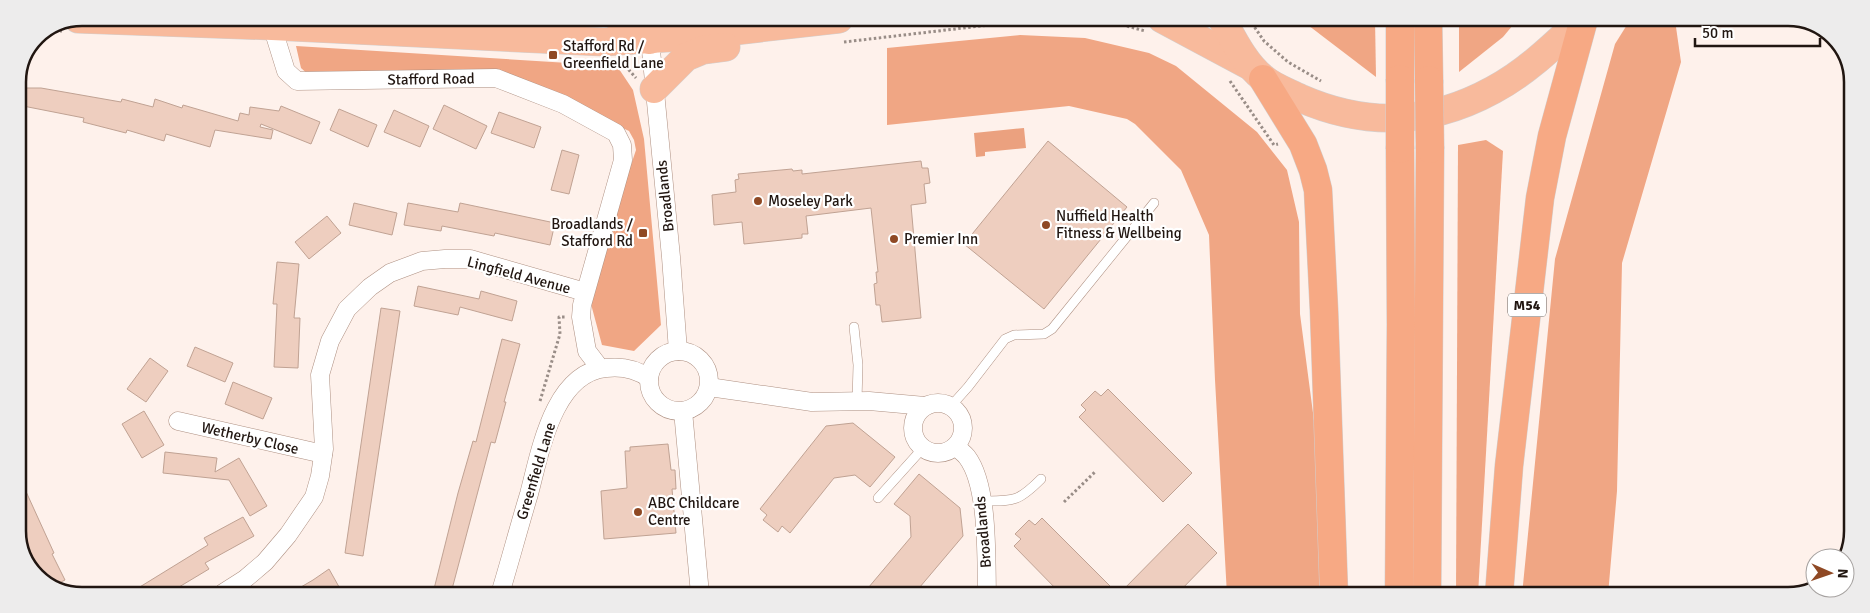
<svg xmlns="http://www.w3.org/2000/svg" width="1870" height="613" font-family="Signika,sans-serif">
	<style>
		.forest { fill: #f0a684 }
		.water { fill: #eba17f }
		.building { fill: #eecebf; stroke: #c0a293 }
		.lines { fill: none; stroke-linecap: round; stroke-linejoin: round }
		.service-casing { stroke: #ae9082; stroke-width: 10 }
		.minor-casing { stroke: #ae9082; stroke-width: 19 }
		.trunk-casing { stroke: #d3d0cf; stroke-width: 29 }
		.motorway-casing { stroke: #d3d0cf; stroke-width: 29 }
		.path { stroke: #998d87; stroke-width: 3; stroke-dasharray: 2.5 2.5; stroke-linecap: butt }
		.service { stroke: #fff; stroke-width: 9 }
		.minor { stroke: #fff; stroke-width: 18 }
		.trunk { stroke: #f8ba9c; stroke-width: 28 }
		.motorway { stroke: #f7a984; stroke-width: 28 }
		.motorway-bridge-casing { stroke: #d3d0cf; stroke-width: 29; stroke-linecap: butt }
		.motorway-bridge { stroke: #f7a984; stroke-width: 28 }
		.poi-dot { fill: #8f4924; stroke: #fff; stroke-width: 2 }
		.labels { text-anchor: middle; stroke-width: 4.5; stroke-linejoin: round; paint-order: stroke }
		.shield { fill: #fff; stroke: #645c58; stroke-width: 1 }
		.shield-label { font-size: 14px; font-weight: bold; fill: #211611 }
		.poi-label { font-size: 15px; fill: #211611; stroke: #fff; text-anchor: start }
		.street-label { font-size: 15px; fill: #211611; stroke: #fff }
		.rim { fill: none; stroke: #211611; stroke-width: 2.5 }
	</style>
	<rect width="100%" height="100%" fill="#fef1eb"/>
	<g class="forest">
		<path d="M1300,19H1375L1376,77Z"/>
		<path d="M1459,19H1518L1503,37L1459,72Z"/>
		<path d="M1630,20H1675L1681,62L1622,263L1617,491L1608,595H1522L1555,259L1615,44Z"/>
		<path d="M1020,35L1085,38L1149,53L1176,66L1257,132L1287,170L1299,222L1300,314L1318,451L1323,595H1227L1215,380L1209,235L1181,170L1135,124L1127,119L1069,106L887,125V48Z"/>
		<path d="M296,46L617,66L633,90L644,139L661,325L634,351L602,345L588,293L636,150L634,140L629,131L509,75L312,78L301,68Z"/>
		<path d="M1486,140L1503,151L1478,595H1456L1458,145Z"/>
	</g>
	<path class="water" d="M1024,128L1026,148L985,152V156L976,157L974,133Z"/>
	<g class="building">
		<path d="M18,88H41L121,102L122,99L153,107L155,99L182,108L183,105L238,121L240,113L249,115L250,107L279,111L281,106L320,122L311,144L261,124L260,127L273,130L271,139L215,130L210,147L166,134L164,141L127,130L126,133L83,122L84,118L18,105Z"/>
		<path d="M444,105L487,126L476,149L433,129Z"/>
		<path d="M339,109L377,125L368,147L330,130Z"/>
		<path d="M394,110L429,126L420,147L384,132Z"/>
		<path d="M499,112L541,127L534,148L491,133Z"/>
		<path d="M1048,141L1127,207L1044,309L964,244Z"/>
		<path d="M562,150L579,155L569,194L551,190Z"/>
		<path d="M921,161L922,168H928L930,183L924,184L926,203L911,205L921,318L882,322L880,305H876L874,284L877,283L876,272H878L871,208L806,216L808,234H802V238L744,244L742,222L714,225L712,195L736,192L735,180L739,179L738,174L792,169L793,171L802,170V174Z"/>
		<path d="M354,203L397,213L392,235L349,225Z"/>
		<path d="M408,203L458,212L460,203L555,223L550,245L495,233L494,236L442,226L441,231L404,225Z"/>
		<path d="M327,216L341,233L309,259L295,242Z"/>
		<path d="M277,262L299,264L294,318H300L298,368L274,367L277,304H273Z"/>
		<path d="M418,286L479,299L481,291L517,301L512,321L460,307L458,315L414,306Z"/>
		<path d="M381,308L400,311L363,556L345,553Z"/>
		<path d="M502,339L520,344L504,402H506L495,443L491,442L451,593L434,589L458,493L473,441L476,442Z"/>
		<path d="M195,347L233,363L225,382L187,366Z"/>
		<path d="M150,358L168,371L146,402L127,389Z"/>
		<path d="M233,382L272,398L263,419L225,404Z"/>
		<path d="M1108,389L1192,473L1163,502L1079,417L1086,410L1081,405L1095,391L1101,396Z"/>
		<path d="M144,411L164,445L142,458L122,424Z"/>
		<path d="M853,423L895,457L870,487L855,475L834,478L790,533L782,526L778,532L763,520L767,515L760,509L826,426Z"/>
		<path d="M668,444L671,470H675L676,489H672L676,533L604,539L601,491L627,488L625,451H630V447Z"/>
		<path d="M165,452L217,458L215,472L239,458L267,506L250,516L229,480L163,473Z"/>
		<path d="M18,474L54,553L52,554L65,580L53,586L33,573L18,535Z"/>
		<path d="M919,474L960,508L963,536L914,594H863L911,537L910,516L894,504Z"/>
		<path d="M243,517L254,536L205,563L209,569L169,593H130L208,545L204,538Z"/>
		<path d="M1042,518L1119,595H1062L1014,546L1021,539L1015,534L1029,520L1035,525Z"/>
		<path d="M1188,524L1217,553L1176,595L1119,594Z"/>
		<path d="M329,569L343,594H289L313,580Z"/>
	</g>
	<g class="lines">
		<g class="service-casing">
			<g id="service">
				<path d="M854,327L858,365L857,401"/>
				<path d="M951,406L968,387L1005,339L1014,335L1044,334L1052,329L1154,203"/>
				<path d="M878,498L923,448"/>
				<path d="M983,501C1014,501 1018,502 1041,479"/>
			</g>
		</g>
		<g class="minor-casing">
			<g id="minor">
				<path d="M272,26L286,71L297,81L496,78L563,104L616,133L622,145L623,160L582,305L581,317L587,351L600,368"/>
				<path d="M650,40L671,257L678,351"/>
				<circle cx="679" cy="381" r="30"/>
				<path d="M709,387L812,402L869,401L925,406"/>
				<circle cx="938" cy="428" r="25"/>
				<path d="M683,411L700,594"/>
				<path d="M178,421L323,454"/>
				<path d="M956,446C959,450 964,453 967,457C989,486 986,559 987,594"/>
				<path d="M223,593L245,579L265,562L288,535L314,497L320,476L324,449L320,375L330,341L347,309L370,287L390,273L422,261L445,259H470L585,292"/>
				<path d="M500,594C510,561 519,527 529,494C540,453 553,373 606,368C622,366 636,369 649,378"/>
			</g>
		</g>
		<g class="trunk-casing">
			<g id="trunk">
				<path d="M618,18C633,22 643,27 650,40"/>
				<path d="M78,19L272,26L604,42L681,37L839,19"/>
				<path d="M1162,19L1248,65"/>
				<path d="M1222,19C1233,39 1245,64 1263,78C1273,87 1288,92 1300,98C1366,127 1429,125 1493,90C1527,72 1554,45 1582,19"/>
				<path d="M654,89L686,57L703,50L726,47"/>
			</g>
		</g>
		<g class="motorway-casing">
			<g id="motorway">
				<path d="M1428,19L1429,80"/>
				<path d="M1263,79L1303,144L1313,170L1318,190L1324,310L1334,595"/>
				<path d="M1400,79V19"/>
				<path d="M1399,595L1401,324L1400,149"/>
				<path d="M1427,595L1430,149"/>
				<path d="M1499,595L1509,466L1540,198L1552,136L1584,19"/>
			</g>
		</g>
		<g class="path">
			<path d="M1249,19L1264,41L1288,62L1321,81"/>
			<path d="M1540,26L1546,19"/>
			<path d="M50,31H62"/>
			<path d="M844,42L1023,21L1105,20L1145,31"/>
			<path d="M622,62L636,78"/>
			<path d="M1230,81L1274,145L1278,144"/>
			<path d="M540,401L560,334L559,317H565"/>
			<path d="M1064,502L1096,471"/>
		</g>
		<use href="#service" class="service"/>
		<use href="#minor" class="minor"/>
		<use href="#trunk" class="trunk"/>
		<use href="#motorway" class="motorway"/>
		<g class="motorway-bridge-casing">
			<g id="motorway-bridge">
				<path d="M1400,79V149"/>
				<path d="M1429,80L1430,149"/>
			</g>
		</g>
		<use href="#motorway-bridge" class="motorway-bridge"/>
	</g>
	<g class="poi-dot">
		<rect x="548" y="50" width="10" height="10" rx="2.5"/>
		<circle cx="758" cy="201" r="5"/>
		<circle cx="1046" cy="225" r="5"/>
		<rect x="638" y="228" width="10" height="10" rx="2.5"/>
		<circle cx="894" cy="239" r="5"/>
		<circle cx="638" cy="512" r="5"/>
	</g>
	<g class="labels">
		<rect class="shield" x="1508" y="293.5" width="38" height="23" rx="4"/>
		<g class="shield-label">
			<text x="1527" y="310">M54</text>
		</g>
		<g class="poi-label">
			<text x="563" y="51">Stafford Rd /<tspan x="563" dy="17">Greenfield Lane</tspan></text>
			<text x="768" y="206">Moseley Park</text>
			<text x="1056" y="221">Nuffield Health<tspan x="1056" dy="17">Fitness &amp; Wellbeing</tspan></text>
			<text x="633" y="229" text-anchor="end">Broadlands /<tspan x="633" dy="17">Stafford Rd</tspan></text>
			<text x="904" y="244">Premier Inn</text>
			<text x="648" y="508">ABC Childcare<tspan x="648" dy="17">Centre</tspan></text>
		</g>
		<g class="street-label">
			<text transform="translate(431 79) rotate(-1)" y="5">Stafford Road</text>
			<text transform="translate(665 196) rotate(-96)" y="5">Broadlands</text>
			<text transform="translate(519 275) rotate(15)" y="5">Lingfield Avenue</text>
			<text transform="translate(250 438) rotate(13)" y="5">Wetherby Close</text>
			<text transform="translate(536 471) rotate(-73)" y="5">Greenfield Lane</text>
			<text transform="translate(983 532) rotate(-95)" y="5">Broadlands</text>
		</g>
	</g>
	<path d="M0 0H1870V613H0ZM82 26H1788A56 56 0 0 1 1844 82V531A56 56 0 0 1 1788 587H82A56 56 0 0 1 26 531V82A56 56 0 0 1 82 26Z" fill="#edecec" fill-rule="evenodd"/>
	<path class="rim" d="M82 26H1788A56 56 0 0 1 1844 82V531A56 56 0 0 1 1788 587H82A56 56 0 0 1 26 531V82A56 56 0 0 1 82 26Z"/>
	<g transform="translate(1830 573) rotate(92)"><circle r="24" fill="#ffffff" stroke="#a6a2a0"/>
	<path d="M0-4L9 19L0 12L-9 19Z" fill="#8f4924"/>
	<text y="-8" font-size="14" font-weight="bold" text-anchor="middle" fill="#211611">N</text>
	</g>
	<path d="M1695 38v8h125v-8" fill="none" stroke="#211611" stroke-width="2.5"/>
	<text x="1702" y="38" font-size="15" fill="#211611" stroke="#ffffff" stroke-width="4" paint-order="stroke">50 m</text>
</svg>
